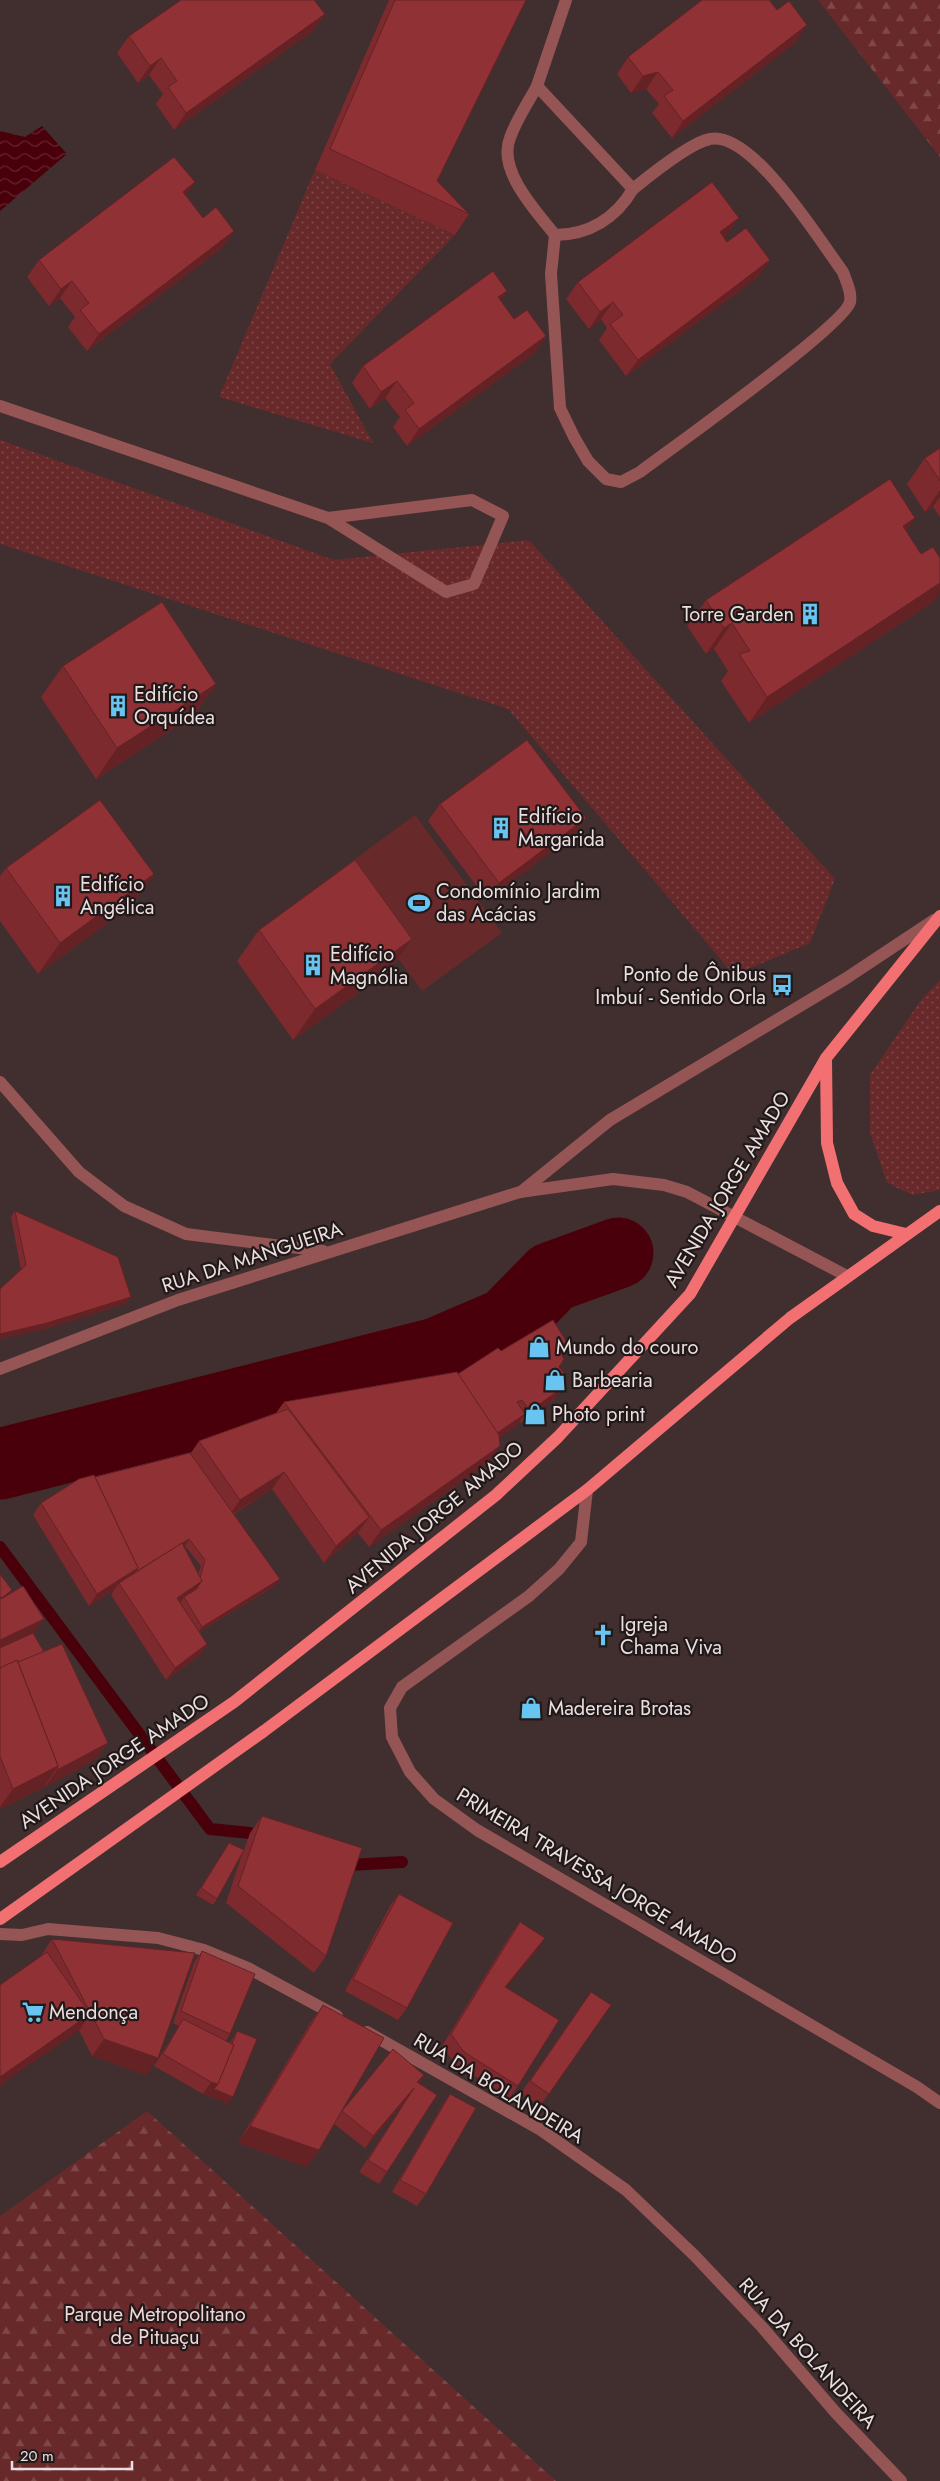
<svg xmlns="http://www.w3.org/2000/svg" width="940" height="2481" font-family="Jost,sans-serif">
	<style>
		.grass { fill: url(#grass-dots) }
		.forest { fill: url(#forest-firs) }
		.garden { fill: #68292b }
		.water { fill: url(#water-waves) }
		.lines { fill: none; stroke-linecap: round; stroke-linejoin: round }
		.stream { stroke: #49000b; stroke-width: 12 }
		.river { stroke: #49000b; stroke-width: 71 }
		.minor { stroke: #955555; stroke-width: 12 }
		.major { stroke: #f27072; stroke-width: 12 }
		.wall { fill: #7c2a2e; fill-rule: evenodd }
		.shaded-wall { fill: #652225 }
		.building { fill: #903135; stroke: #652225 }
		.labels { text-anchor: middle; stroke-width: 4.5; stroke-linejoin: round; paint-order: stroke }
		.poi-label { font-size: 20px; fill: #eadfde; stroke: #211919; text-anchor: start }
		.street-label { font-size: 20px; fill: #eadfde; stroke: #211919 }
		.park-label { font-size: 20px; fill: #f2d6d5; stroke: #211919 }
	</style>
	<defs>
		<pattern id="grass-dots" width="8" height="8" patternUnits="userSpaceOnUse" patternTransform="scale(1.25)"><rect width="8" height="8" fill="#68292b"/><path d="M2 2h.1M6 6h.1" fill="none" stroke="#7e4849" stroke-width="1.8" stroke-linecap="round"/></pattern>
		<pattern id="forest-firs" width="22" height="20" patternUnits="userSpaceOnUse" patternTransform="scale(1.25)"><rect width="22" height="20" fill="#68292b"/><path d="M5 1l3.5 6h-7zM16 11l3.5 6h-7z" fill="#7e4849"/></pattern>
		<pattern id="water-waves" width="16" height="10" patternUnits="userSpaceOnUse" patternTransform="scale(1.25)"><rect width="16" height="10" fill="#49000b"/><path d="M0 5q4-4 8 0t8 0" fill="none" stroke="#63252e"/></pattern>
	</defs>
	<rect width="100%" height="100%" fill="#402f2e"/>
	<g class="grass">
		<path d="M315,170L455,235L330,364L373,443L219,397Z"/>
		<path d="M0,440L334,560L529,540L835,879L810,943L734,975L508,709L0,544Z"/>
		<path d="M940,980V1190L912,1195L887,1183L870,1133V1075L921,1000Z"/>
	</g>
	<g class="forest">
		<path d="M818,0H940V157Z"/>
		<path d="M147,2111L556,2481H0V2216Z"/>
	</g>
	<path class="garden" d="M415,815L502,933L422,991L336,873Z"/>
	<path class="water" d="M42,126L67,154L0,211V131L25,137Z"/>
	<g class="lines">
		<g class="stream">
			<path d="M0,1547L210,1829L250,1833L266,1838"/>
			<path d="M340,1862L350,1865L402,1862"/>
		</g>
		<path class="river" d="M0,1464L437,1353L507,1323L552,1277L618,1253"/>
		<g class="minor">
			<path d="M537,86L633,189C616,218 589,235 555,235C536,211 497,170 510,138C516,120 528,103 537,86Z"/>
			<path d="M537,86L566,0"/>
			<path d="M555,235L551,274L560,408L574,437L588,461L606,479L621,482L640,472C669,450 845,325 850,302C852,292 846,281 843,272C820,241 752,130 710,139C692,142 649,176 633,189"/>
			<path d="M0,406L328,518L446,592L474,584L503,516L472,500L328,518"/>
			<path d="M0,1082L79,1172L124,1206L186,1234L323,1251"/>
			<path d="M521,1192L610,1120L845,979L934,920"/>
			<path d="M0,1369L178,1300L520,1192L613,1179L664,1185L687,1192L847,1276"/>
			<path d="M587,1490L581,1542L559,1569L529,1596L402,1687L390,1708L392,1737L410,1772L434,1799L477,1830L917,2087L940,2103"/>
			<path d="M0,1934L22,1935L48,1929L158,1938L204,1950L248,1968L337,2016"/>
			<path d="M367,2032L541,2130L626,2190L695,2256L762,2327L836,2413L901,2481"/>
		</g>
		<g class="major">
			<path d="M826,1059L827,1143L837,1183L854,1214L873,1226L906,1234"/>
			<path d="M0,1862L234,1702L496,1495L558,1437L690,1294L826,1058L940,916"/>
			<path d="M0,1919L264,1731L587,1490L790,1318L940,1211"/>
		</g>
	</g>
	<g class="wall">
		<path d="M389,0H526L437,181L469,214L455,235L315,170Z"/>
		<path d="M325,14L313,31L174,130L156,104L163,94L149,75L138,83L117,53L129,36Z"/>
		<path d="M796,42L672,138L652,113L659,104L646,89L631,93L617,74L628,57Z"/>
		<path d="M186,195L203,218L234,231L222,248L87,351L68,327L75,317L60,298L49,306L27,277L39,260Z"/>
		<path d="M727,235L724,237L727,242L770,260L758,277L626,376L599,340L607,328L601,319L589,329L566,299L578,282Z"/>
		<path d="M507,291L500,300L535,353L407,446L393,427L400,417L385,398L370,409L352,383L363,366Z"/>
		<path d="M940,448V517L933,507L925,512L907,484L925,458Z"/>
		<path d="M915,518L906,531L933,602L749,723L721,681L728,671L714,649L706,654L687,626L706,600Z"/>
		<path d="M63,666L216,684L194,715L96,779L41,697Z"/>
		<path d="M440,804L586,818L574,835L487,900L428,821Z"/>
		<path d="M6,868L154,874L132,905L38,974L0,921V876Z"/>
		<path d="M259,930L412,939L390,970L293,1040L237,961Z"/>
		<path d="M15,1211L127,1303L42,1330L21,1270L11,1217Z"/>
		<path d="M569,1346L562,1355L559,1367L554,1400L521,1423L520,1421L516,1426L499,1438L488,1463L369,1547L358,1533L324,1563L272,1489L234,1514L276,1585L199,1632L207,1644L199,1656L166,1680L111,1595L114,1590L89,1606L33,1515L41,1503L95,1477L191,1453L199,1441L276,1413L284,1402L458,1374L501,1351ZM184,1546H185L201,1566L198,1575Z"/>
		<path d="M0,1574L12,1590L9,1594L33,1634L96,1759L45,1787V1786L44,1787L0,1809Z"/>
		<path d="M262,1816L326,1956L314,1973L226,1903L243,1851L217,1899L213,1905L196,1895L229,1843L244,1850L250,1833Z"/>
		<path d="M399,1894L407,2008L398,2020L345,1991L390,1906Z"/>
		<path d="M520,1922L537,1950L506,1987L518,2086L510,2098L455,2064L442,2046L511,1934Z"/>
		<path d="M52,1939L146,2075L92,2056L79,2030L0,2085V1985L41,1956Z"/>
		<path d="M202,1951L230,2034L226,2041L230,2043L233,2038L237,2031L228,2104L209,2096L203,2094L154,2066L179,2026L173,2023L194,1963Z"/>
		<path d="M591,1992L611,2005L540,2106L521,2093Z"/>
		<path d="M323,2005L343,2108L424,2075L418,2083L387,2172L379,2184L359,2172L406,2100L365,2148L334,2124L319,2150L307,2167L238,2143L311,2022Z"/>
		<path d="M450,2094L426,2194L417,2206L392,2192L442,2106Z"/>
	</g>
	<g class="shaded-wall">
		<path d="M325,14L313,31L174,130L186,113Z"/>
		<path d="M807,25L796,42L672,138L683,121Z"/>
		<path d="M161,58L149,75L138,83L150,66Z"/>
		<path d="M658,72L646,89L631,93L643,76Z"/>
		<path d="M195,182L183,199V192Z"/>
		<path d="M739,218L727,235L708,249L720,232Z"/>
		<path d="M234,231L222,248L87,351L99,334Z"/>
		<path d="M770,260L758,277L626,376L638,360Z"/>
		<path d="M72,281L60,298L49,306L61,289Z"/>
		<path d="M507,291L495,307L498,297Z"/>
		<path d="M613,302L601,319L589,329L600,312Z"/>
		<path d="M546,336L535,353L407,446L419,429Z"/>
		<path d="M397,381L385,398L370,409L381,392Z"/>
		<path d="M940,490V497L933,507L925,512Z"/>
		<path d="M915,518L897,544L903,526Z"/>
		<path d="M940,583V592L933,602L749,723L767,697Z"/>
		<path d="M732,623L714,649L706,654L724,628Z"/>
		<path d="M216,684L194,715L96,779L117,748Z"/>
		<path d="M586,818L574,835L487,900L499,883Z"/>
		<path d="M154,874L132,905L38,974L60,943Z"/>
		<path d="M412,939L390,970L293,1040L315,1009Z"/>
		<path d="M131,1297L127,1303L42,1330L0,1339V1334Z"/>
		<path d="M569,1346L560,1358V1352Z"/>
		<path d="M562,1388L554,1400L521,1423L530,1411Z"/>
		<path d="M525,1414L516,1426L487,1447L495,1435Z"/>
		<path d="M500,1446L488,1463L369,1547L381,1530Z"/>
		<path d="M284,1472L272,1489L228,1517L240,1500Z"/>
		<path d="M369,1517L357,1534L324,1563L336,1546Z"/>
		<path d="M189,1539L185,1546L133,1578Z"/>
		<path d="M138,1568L130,1580L119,1583L114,1590L89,1606L97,1594Z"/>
		<path d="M280,1579L276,1585L197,1633L202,1627Z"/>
		<path d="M202,1581L193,1593L184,1597L181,1602L169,1610L177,1598Z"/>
		<path d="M12,1590L0,1607V1598Z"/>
		<path d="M44,1619L32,1636L0,1651V1640Z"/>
		<path d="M207,1644L199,1656L166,1680L175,1668Z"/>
		<path d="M108,1743L96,1759L45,1787L57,1770Z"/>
		<path d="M58,1766L44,1787L0,1809V1807L13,1789Z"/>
		<path d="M545,1938L537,1950L497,1999L505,1987Z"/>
		<path d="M90,2014L79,2031L0,2085V2077Z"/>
		<path d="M104,2039L158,2058L146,2075L92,2056Z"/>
		<path d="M424,2075L406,2100L365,2148L373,2136Z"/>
		<path d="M211,2082L218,2084L233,2097L228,2104L209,2096L203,2094Z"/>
		<path d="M250,2126L319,2150L307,2167L238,2143Z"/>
	</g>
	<g class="building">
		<path d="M181,0H314L325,14L186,113L168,87L177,81L161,58L150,66L129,36Z"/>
		<path d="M395,0H526L437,181L469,214L330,149Z"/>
		<path d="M702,0H769L777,10L789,1L807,25L683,121L664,96L673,90L658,72L643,76L628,57Z"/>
		<path d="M174,157L195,182L183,192L203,218L216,207L234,231L99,334L80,310L89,303L72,281L61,289L39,260Z"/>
		<path d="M712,182L739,218L720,232L727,242L746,228L770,260L638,360L610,324L623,315L613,302L600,312L578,282Z"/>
		<path d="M493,271L507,291L498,297L514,319L527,310L546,336L419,429L405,410L414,403L397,381L381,392L363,366Z"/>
		<path d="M940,448V481L925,458Z"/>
		<path d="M890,479L915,518L903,526L921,554L933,547L940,558V583L767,697L739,654L750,651L732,623L724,628L706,600Z"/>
		<path d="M162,602L216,684L117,748L63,666Z"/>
		<path d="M527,740L586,818L499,883L440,804Z"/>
		<path d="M100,800L154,874L60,943L6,868Z"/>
		<path d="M355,860L412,939L315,1009L259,930Z"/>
		<path d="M15,1211L118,1257L131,1297L47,1323L0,1334V1289L26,1265Z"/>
		<path d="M553,1320L569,1346L560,1352L564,1359L559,1367L565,1374L562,1388L530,1411L522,1400L517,1402L525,1414L497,1433L458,1374L498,1348L501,1351Z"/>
		<path d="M457,1372L499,1435L500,1446L381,1530L284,1402Z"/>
		<path d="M288,1409L369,1517L336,1546L284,1472L240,1500L199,1441Z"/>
		<path d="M190,1453L280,1579L202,1627L184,1597L198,1588V1586L202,1581L200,1578L205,1560L189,1539L137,1571V1570L138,1568L95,1477Z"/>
		<path d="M94,1475L138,1568L97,1594L41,1503L79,1479Z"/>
		<path d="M182,1543L202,1581L177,1598L207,1644L175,1668L119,1583Z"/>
		<path d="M0,1574L12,1590L3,1597L0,1598Z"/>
		<path d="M23,1586L44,1619L0,1640V1599L3,1598Z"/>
		<path d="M33,1633L44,1652L18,1662L17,1660L0,1668V1648Z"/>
		<path d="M62,1644L108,1743L57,1770V1769L58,1766L18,1662Z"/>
		<path d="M17,1660L58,1766L13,1789L0,1756V1668Z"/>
		<path d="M262,1816L362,1848L326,1956L238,1886Z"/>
		<path d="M229,1843L244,1850L217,1899L201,1888Z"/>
		<path d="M399,1894L453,1923L407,2008L353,1979Z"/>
		<path d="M520,1922L545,1938L505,1987L559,2020L518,2086L464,2052L451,2034Z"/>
		<path d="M52,1939L195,1953L158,2058L104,2039Z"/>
		<path d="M202,1951L255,1974L230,2034L181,2011Z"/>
		<path d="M47,1952L90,2014L0,2077V1985Z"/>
		<path d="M591,1992L611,2005L549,2094L530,2081Z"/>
		<path d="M323,2005L384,2038L319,2150L250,2126Z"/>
		<path d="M183,2019L234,2045L218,2084L211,2082L163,2054Z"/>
		<path d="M237,2031L257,2039L233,2097L214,2089L218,2084L234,2045L232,2044Z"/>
		<path d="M393,2049L424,2075L417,2082L437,2095L387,2172L368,2160L414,2088L373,2136L342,2111Z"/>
		<path d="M450,2094L476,2108L426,2194L400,2180Z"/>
	</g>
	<defs>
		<g id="building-bare" transform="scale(1.725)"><path d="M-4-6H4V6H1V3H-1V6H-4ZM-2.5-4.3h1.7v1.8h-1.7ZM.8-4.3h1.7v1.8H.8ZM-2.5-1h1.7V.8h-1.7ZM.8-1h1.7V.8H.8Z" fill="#68c4f0" stroke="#211919" stroke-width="2.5" paint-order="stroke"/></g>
		<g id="stadium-bare" transform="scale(1.725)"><path d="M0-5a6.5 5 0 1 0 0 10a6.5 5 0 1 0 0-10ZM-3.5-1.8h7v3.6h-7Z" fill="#68c4f0" stroke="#211919" stroke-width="2.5" paint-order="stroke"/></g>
		<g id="bus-bare" transform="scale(1.725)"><path d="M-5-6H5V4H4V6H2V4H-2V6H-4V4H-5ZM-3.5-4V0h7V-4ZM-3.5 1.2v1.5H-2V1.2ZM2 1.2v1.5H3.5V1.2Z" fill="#68c4f0" stroke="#211919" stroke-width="2.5" paint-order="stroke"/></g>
		<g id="shop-bare" transform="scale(1.725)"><path d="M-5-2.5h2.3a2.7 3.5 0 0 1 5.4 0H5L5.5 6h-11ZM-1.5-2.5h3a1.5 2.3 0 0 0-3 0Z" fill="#68c4f0" stroke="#211919" stroke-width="2.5" paint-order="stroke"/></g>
		<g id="church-bare" transform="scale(1.725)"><path d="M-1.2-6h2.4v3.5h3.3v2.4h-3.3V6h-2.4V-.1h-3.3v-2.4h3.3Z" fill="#68c4f0" stroke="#211919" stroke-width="2.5" paint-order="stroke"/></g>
		<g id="supermarket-bare" transform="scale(1.725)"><path d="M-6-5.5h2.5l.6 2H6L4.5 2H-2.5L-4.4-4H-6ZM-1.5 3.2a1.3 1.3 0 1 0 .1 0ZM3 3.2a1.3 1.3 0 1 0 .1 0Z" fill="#68c4f0" stroke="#211919" stroke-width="2.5" paint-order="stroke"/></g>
	</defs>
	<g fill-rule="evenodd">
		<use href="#building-bare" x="810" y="614"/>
		<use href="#building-bare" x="118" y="706"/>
		<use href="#building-bare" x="501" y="828"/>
		<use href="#building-bare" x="63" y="896"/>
		<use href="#stadium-bare" x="419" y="903"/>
		<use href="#building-bare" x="313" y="965"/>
		<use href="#bus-bare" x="782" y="985"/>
		<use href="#shop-bare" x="539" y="1347"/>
		<use href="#shop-bare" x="555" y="1380"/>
		<use href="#shop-bare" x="535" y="1414"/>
		<use href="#church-bare" x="603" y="1635"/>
		<use href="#shop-bare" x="531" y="1708"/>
		<use href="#supermarket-bare" x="33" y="2012"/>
	</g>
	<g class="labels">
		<g class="poi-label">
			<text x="794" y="621" text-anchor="end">Torre Garden</text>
			<text x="134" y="701">Edifício<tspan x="134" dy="23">Orquídea</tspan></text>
			<text x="518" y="823">Edifício<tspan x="518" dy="23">Margarida</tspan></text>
			<text x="80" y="891">Edifício<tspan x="80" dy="23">Angélica</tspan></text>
			<text x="436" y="898">Condomínio Jardim<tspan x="436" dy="23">das Acácias</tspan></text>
			<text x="330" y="961">Edifício<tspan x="330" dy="23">Magnólia</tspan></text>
			<text x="766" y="981" text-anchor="end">Ponto de Ônibus<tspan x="766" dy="23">Imbuí - Sentido Orla</tspan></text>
			<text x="556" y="1354">Mundo do couro</text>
			<text x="572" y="1387">Barbearia</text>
			<text x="552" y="1421">Photo print</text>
			<text x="620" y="1631">Igreja<tspan x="620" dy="23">Chama Viva</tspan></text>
			<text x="548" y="1715">Madereira Brotas</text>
			<text x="49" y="2019">Mendonça</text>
		</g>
		<g class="street-label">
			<text transform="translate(727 1189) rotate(-59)" y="7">AVENIDA JORGE AMADO</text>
			<text transform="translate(252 1257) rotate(-18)" y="7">RUA DA MANGUEIRA</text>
			<text transform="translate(434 1517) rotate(-40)" y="7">AVENIDA JORGE AMADO</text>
			<text transform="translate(114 1761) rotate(-34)" y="7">AVENIDA JORGE AMADO</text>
			<text transform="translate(597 1876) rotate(31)" y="7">PRIMEIRA TRAVESSA JORGE AMADO</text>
			<text transform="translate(499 2088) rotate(31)" y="7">RUA DA BOLANDEIRA</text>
			<text transform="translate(808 2353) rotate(48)" y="7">RUA DA BOLANDEIRA</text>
		</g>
		<g class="park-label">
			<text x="155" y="2321">Parque Metropolitano<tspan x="155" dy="23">de Pituaçu</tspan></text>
		</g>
	</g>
	<path d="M12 2461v8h120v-8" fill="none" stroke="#eadfde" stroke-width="2.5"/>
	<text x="20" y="2461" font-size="15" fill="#eadfde" stroke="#211919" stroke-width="4" paint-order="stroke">20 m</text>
</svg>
